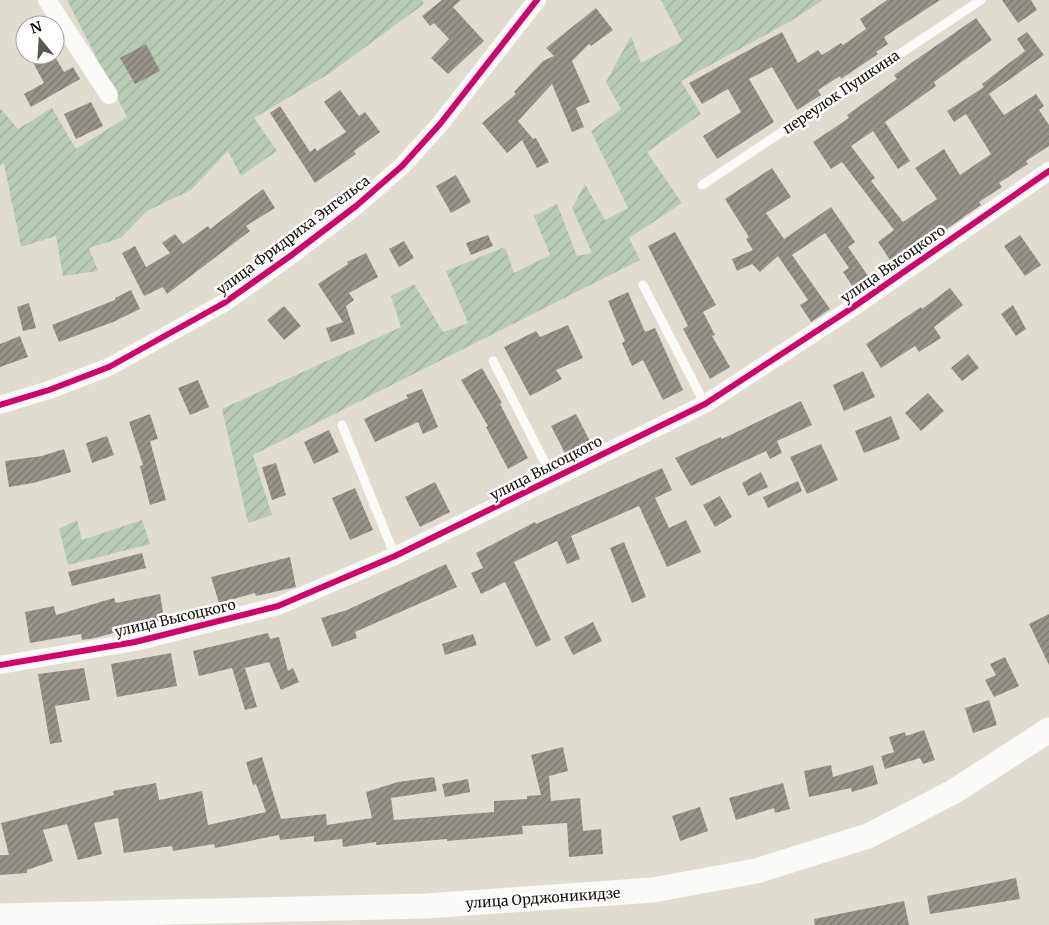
<svg xmlns="http://www.w3.org/2000/svg" width="1049" height="925" font-family="Merriweather,serif">
	<style>
		.garden { fill: url(#garden-furrows) }
		.building { fill: url(#building-hatch) }
		.lines { fill: none; stroke-linecap: round; stroke-linejoin: round }
		.service { stroke: #fafaf8; stroke-width: 9 }
		.minor { stroke: #fafaf8; stroke-width: 18 }
		.secondary { stroke: #fafaf8; stroke-width: 25 }
		.cycleway-casing { stroke: #fff; stroke-width: 9 }
		.cycleway { stroke: #d6006c; stroke-width: 6 }
		.labels { text-anchor: middle; stroke-width: 5; stroke-linejoin: round; paint-order: stroke }
		.street-label { font-size: 14px; fill: #121008; stroke: #fff }
	</style>
	<defs>
		<pattern id="garden-furrows" width="10" height="10" patternUnits="userSpaceOnUse" patternTransform="scale(1.25)"><rect width="10" height="10" fill="#b8cbb5"/><path d="M-1 1l2-2M0 10L10 0M9 11l2-2" fill="none" stroke="#9dad9a"/></pattern>
		<pattern id="building-hatch" width="6" height="6" patternUnits="userSpaceOnUse" patternTransform="scale(1.25)"><rect width="6" height="6" fill="#98938b"/><path d="M-1 1l2-2M0 6l6-6M5 7l2-2" fill="none" stroke="#7b7770"/></pattern>
	</defs>
	<rect width="100%" height="100%" fill="#e0ddd0"/>
	<g class="garden">
		<path d="M67,0H422L424,4L330,73L254,118L277,151L241,176L228,151L191,190L147,211L121,238L89,248L98,271L63,276L56,236L21,247L4,164L0,166V108L18,129L52,108L76,149L127,117Z"/>
		<path d="M661,0H823L791,21L681,81L701,114L647,152L682,203L629,238L640,260L253,455L272,515L248,523L222,409L401,327L391,296L414,284L443,332L468,323L446,271L505,247L514,273L550,255L534,216L557,204L577,256L592,253L572,208L585,184L605,220L628,208L591,131L621,109L606,82L631,36L641,63L682,41Z"/>
		<path d="M77,520L82,540L142,520L150,544L68,565L59,529Z"/>
	</g>
	<g class="building">
		<path d="M442,0H461L453,7L484,41L448,74L431,58L449,39L434,23L430,26L422,16Z"/>
		<path d="M887,0H940L884,37L888,44L876,52L878,54L841,79L840,76L818,90L821,95L797,110L772,67L749,79L774,122L717,159L703,136L741,112L728,89L702,104L689,83L782,32L798,63L818,50L822,55L841,43L843,45L866,29L860,19Z"/>
		<path d="M1002,0H1031L1037,10L1018,23Z"/>
		<path d="M596,8L613,30L591,46L589,44L572,61L590,102L576,108L584,127L572,132L552,84L518,121L533,139L536,138L549,162L537,168L522,140L507,153L482,123L516,94L514,92L543,61L554,56L546,48Z"/>
		<path d="M976,18L992,40L934,82L936,86L885,122L910,161L898,169L873,131L851,146L875,178L871,181L903,222L937,199L915,168L944,149L960,175L991,154L966,114L954,122L947,111L984,87L982,84L1025,51L1017,39L1027,32L1044,55L989,94L1004,115L1036,94L1044,106L1039,110L1049,125V146L1026,161L1028,164L999,183L1002,187L979,202L981,205L894,266L878,242L894,230L842,162L831,169L813,142L849,118L847,115L897,79L894,75Z"/>
		<path d="M146,44L160,71L135,84L120,58Z"/>
		<path d="M29,55H54L64,72L73,67L80,79L31,107L24,94L44,83Z"/>
		<path d="M340,90L359,116L365,112L380,132L354,151L356,154L315,183L270,113L280,106L310,152L315,148L317,151L346,132L324,102Z"/>
		<path d="M91,102L103,126L76,139L64,114Z"/>
		<path d="M772,168L791,197L766,213L784,239L831,207L855,242L848,247L871,280L855,290L843,272L849,268L825,233L792,255L830,309L811,322L800,305L808,300L778,256L760,272L752,264L737,271L732,259L753,250L746,239L749,237L725,199Z"/>
		<path d="M456,175L471,202L451,213L436,186Z"/>
		<path d="M263,189L275,208L246,226L250,231L167,294L163,287L144,296L122,253L135,246L146,267L170,253L162,243L175,234L183,244L208,226L210,229Z"/>
		<path d="M675,232L716,305L703,312L715,335L712,336L730,367L710,379L683,329L688,326L648,246Z"/>
		<path d="M488,235L493,246L471,255L466,243Z"/>
		<path d="M1020,235L1041,265L1025,276L1004,246Z"/>
		<path d="M404,241L414,258L399,267L389,249Z"/>
		<path d="M366,253L378,277L349,293L354,300L346,306L355,334L331,342L326,328L343,322L318,284L348,264L347,262Z"/>
		<path d="M950,288L963,305L934,327L941,338L919,352L915,346L881,368L866,344L921,307L922,309Z"/>
		<path d="M131,290L140,309L113,322L59,342L52,325L115,300V298Z"/>
		<path d="M628,292L645,332L655,328L683,390L663,400L643,360L632,366L622,343L625,341L608,301Z"/>
		<path d="M29,303L36,328L23,331L17,307Z"/>
		<path d="M1013,305L1026,329L1016,336L1001,314Z"/>
		<path d="M284,306L301,326L284,340L267,320Z"/>
		<path d="M568,325L583,358L556,370L562,379L530,396L504,347L536,331L540,337Z"/>
		<path d="M20,336L28,357L0,367V344Z"/>
		<path d="M968,354L979,368L962,381L951,368Z"/>
		<path d="M482,368L502,403L500,404L528,458L508,469L486,427L488,426L461,380Z"/>
		<path d="M863,371L875,397L844,411L833,385Z"/>
		<path d="M198,380L209,407L190,415L178,388Z"/>
		<path d="M422,389L438,427L423,434L418,422L375,442L364,419L408,398L406,395Z"/>
		<path d="M928,393L944,411L921,431L905,413Z"/>
		<path d="M801,401L812,425L777,441L782,453L770,459L766,451L691,486L675,458L721,437L722,439Z"/>
		<path d="M150,414L158,439L150,441L166,500L150,505L140,466L143,465L129,422Z"/>
		<path d="M576,414L593,447L568,459L551,426Z"/>
		<path d="M891,416L900,439L864,453L855,431Z"/>
		<path d="M329,430L339,452L314,464L304,442Z"/>
		<path d="M107,436L114,455L92,463L86,443Z"/>
		<path d="M821,444L838,480L807,494L790,457Z"/>
		<path d="M64,449L71,472L33,483L9,487L5,461L42,456Z"/>
		<path d="M276,463L286,495L272,500L262,467Z"/>
		<path d="M662,468L672,490L655,498L669,528L686,520L701,552L667,567L639,506L571,536L580,559L567,564L557,541L514,562L551,640L536,647L505,582L481,594L471,573L483,568L476,553L535,522L536,524Z"/>
		<path d="M761,472L768,487L748,496L742,483Z"/>
		<path d="M798,481L802,491L768,508L763,497Z"/>
		<path d="M435,482L450,512L420,527L405,497Z"/>
		<path d="M355,488L373,530L350,540L332,498Z"/>
		<path d="M720,496L732,517L715,527L703,505Z"/>
		<path d="M624,542L646,597L632,603L610,548Z"/>
		<path d="M142,553L146,568L72,586L68,572Z"/>
		<path d="M290,557L296,587L256,596L255,593L219,603L211,577Z"/>
		<path d="M446,564L457,587L355,632L357,638L332,647L321,618L347,610Z"/>
		<path d="M160,594L164,619L95,638L82,640L81,634L30,643L25,612L54,606L56,615L114,598L116,603Z"/>
		<path d="M1049,614V665L1029,624Z"/>
		<path d="M593,622L602,641L573,655L564,637Z"/>
		<path d="M268,633L270,639L279,637L288,671L293,668L299,682L281,690L269,662L245,668L257,707L245,710L232,668L199,676L193,651Z"/>
		<path d="M473,634L477,645L445,655L442,644Z"/>
		<path d="M171,653L177,686L117,697L111,664Z"/>
		<path d="M1005,657L1019,686L994,697L985,680L996,675L990,664Z"/>
		<path d="M84,668L90,700L55,706L62,742L50,744L38,674Z"/>
		<path d="M989,700L997,725L973,733L965,708Z"/>
		<path d="M924,730L935,760L923,764L920,758L885,769L881,756L894,752L889,737L905,732L906,736Z"/>
		<path d="M563,747L568,771L549,776L551,801L580,798L583,831L601,829L603,854L569,857L567,823L522,826L523,834L447,841V839L376,845V842L343,847L342,839L314,842V836L280,840L279,835L215,848L214,844L173,851L172,846L124,853L118,818L94,823L102,854L78,860L67,824L43,830L53,861L27,870V873L0,875V855H9L1,823L114,795L113,791L156,783L159,800L202,791L208,825L266,812L256,784L253,785L246,762L262,757L281,819L326,814L327,825L372,818L366,792L398,782L434,777L437,791L391,798L394,820L494,812V801L527,799V796L541,795L531,755Z"/>
		<path d="M831,765L833,777L873,765L878,784L852,792L851,788L809,797L804,771Z"/>
		<path d="M468,779L470,792L445,797L442,784Z"/>
		<path d="M783,783L790,809L775,813L774,808L736,820L729,798Z"/>
		<path d="M700,807L708,831L680,841L672,816Z"/>
		<path d="M1016,878L1020,899L930,914L927,896Z"/>
		<path d="M904,901L909,925H815L814,919Z"/>
	</g>
	<g class="lines">
		<g class="service">
			<path d="M702,185L981,0"/>
			<path d="M643,285L705,404"/>
			<path d="M493,361L553,478"/>
			<path d="M342,425L395,556"/>
		</g>
		<g class="minor">
			<path d="M47,0L109,95"/>
			<path d="M0,405L49,390L109,367L224,303L293,254L356,206L402,166L440,124L537,0"/>
			<path d="M0,665L135,642L278,606L395,556L705,404L852,308L1049,171"/>
		</g>
		<path class="secondary" d="M0,916L426,906L653,890L756,871L868,836L953,792L1049,730"/>
		<g class="cycleway-casing">
			<g id="cycleway">
				<path d="M0,405L49,390L109,367L224,303L293,254L356,206L402,166L440,124L537,0"/>
				<path d="M0,665L135,642L278,606L395,556L705,404L852,308L1049,171"/>
			</g>
		</g>
		<use href="#cycleway" class="cycleway"/>
	</g>
	<g class="labels">
		<g class="street-label">
			<text transform="translate(841 92) rotate(-34)" y="5">переулок Пушкина</text>
			<text transform="translate(293 235) rotate(-37)" y="5">улица Фридриха Энгельса</text>
			<text transform="translate(893 264) rotate(-35)" y="5">улица Высоцкого</text>
			<text transform="translate(546 468) rotate(-27)" y="5">улица Высоцкого</text>
			<text transform="translate(175 618) rotate(-13)" y="5">улица Высоцкого</text>
			<text transform="translate(543 898) rotate(-4)" y="5">улица Орджоникидзе</text>
		</g>
	</g>
	<g transform="translate(40 40) rotate(342)"><circle r="24" fill="#ffffff" stroke="#a09f9c"/>
	<path d="M0-4L9 19L0 12L-9 19Z" fill="#5a584e"/>
	<text y="-8" font-size="14" font-weight="bold" text-anchor="middle" fill="#121008">N</text>
	</g>
</svg>
